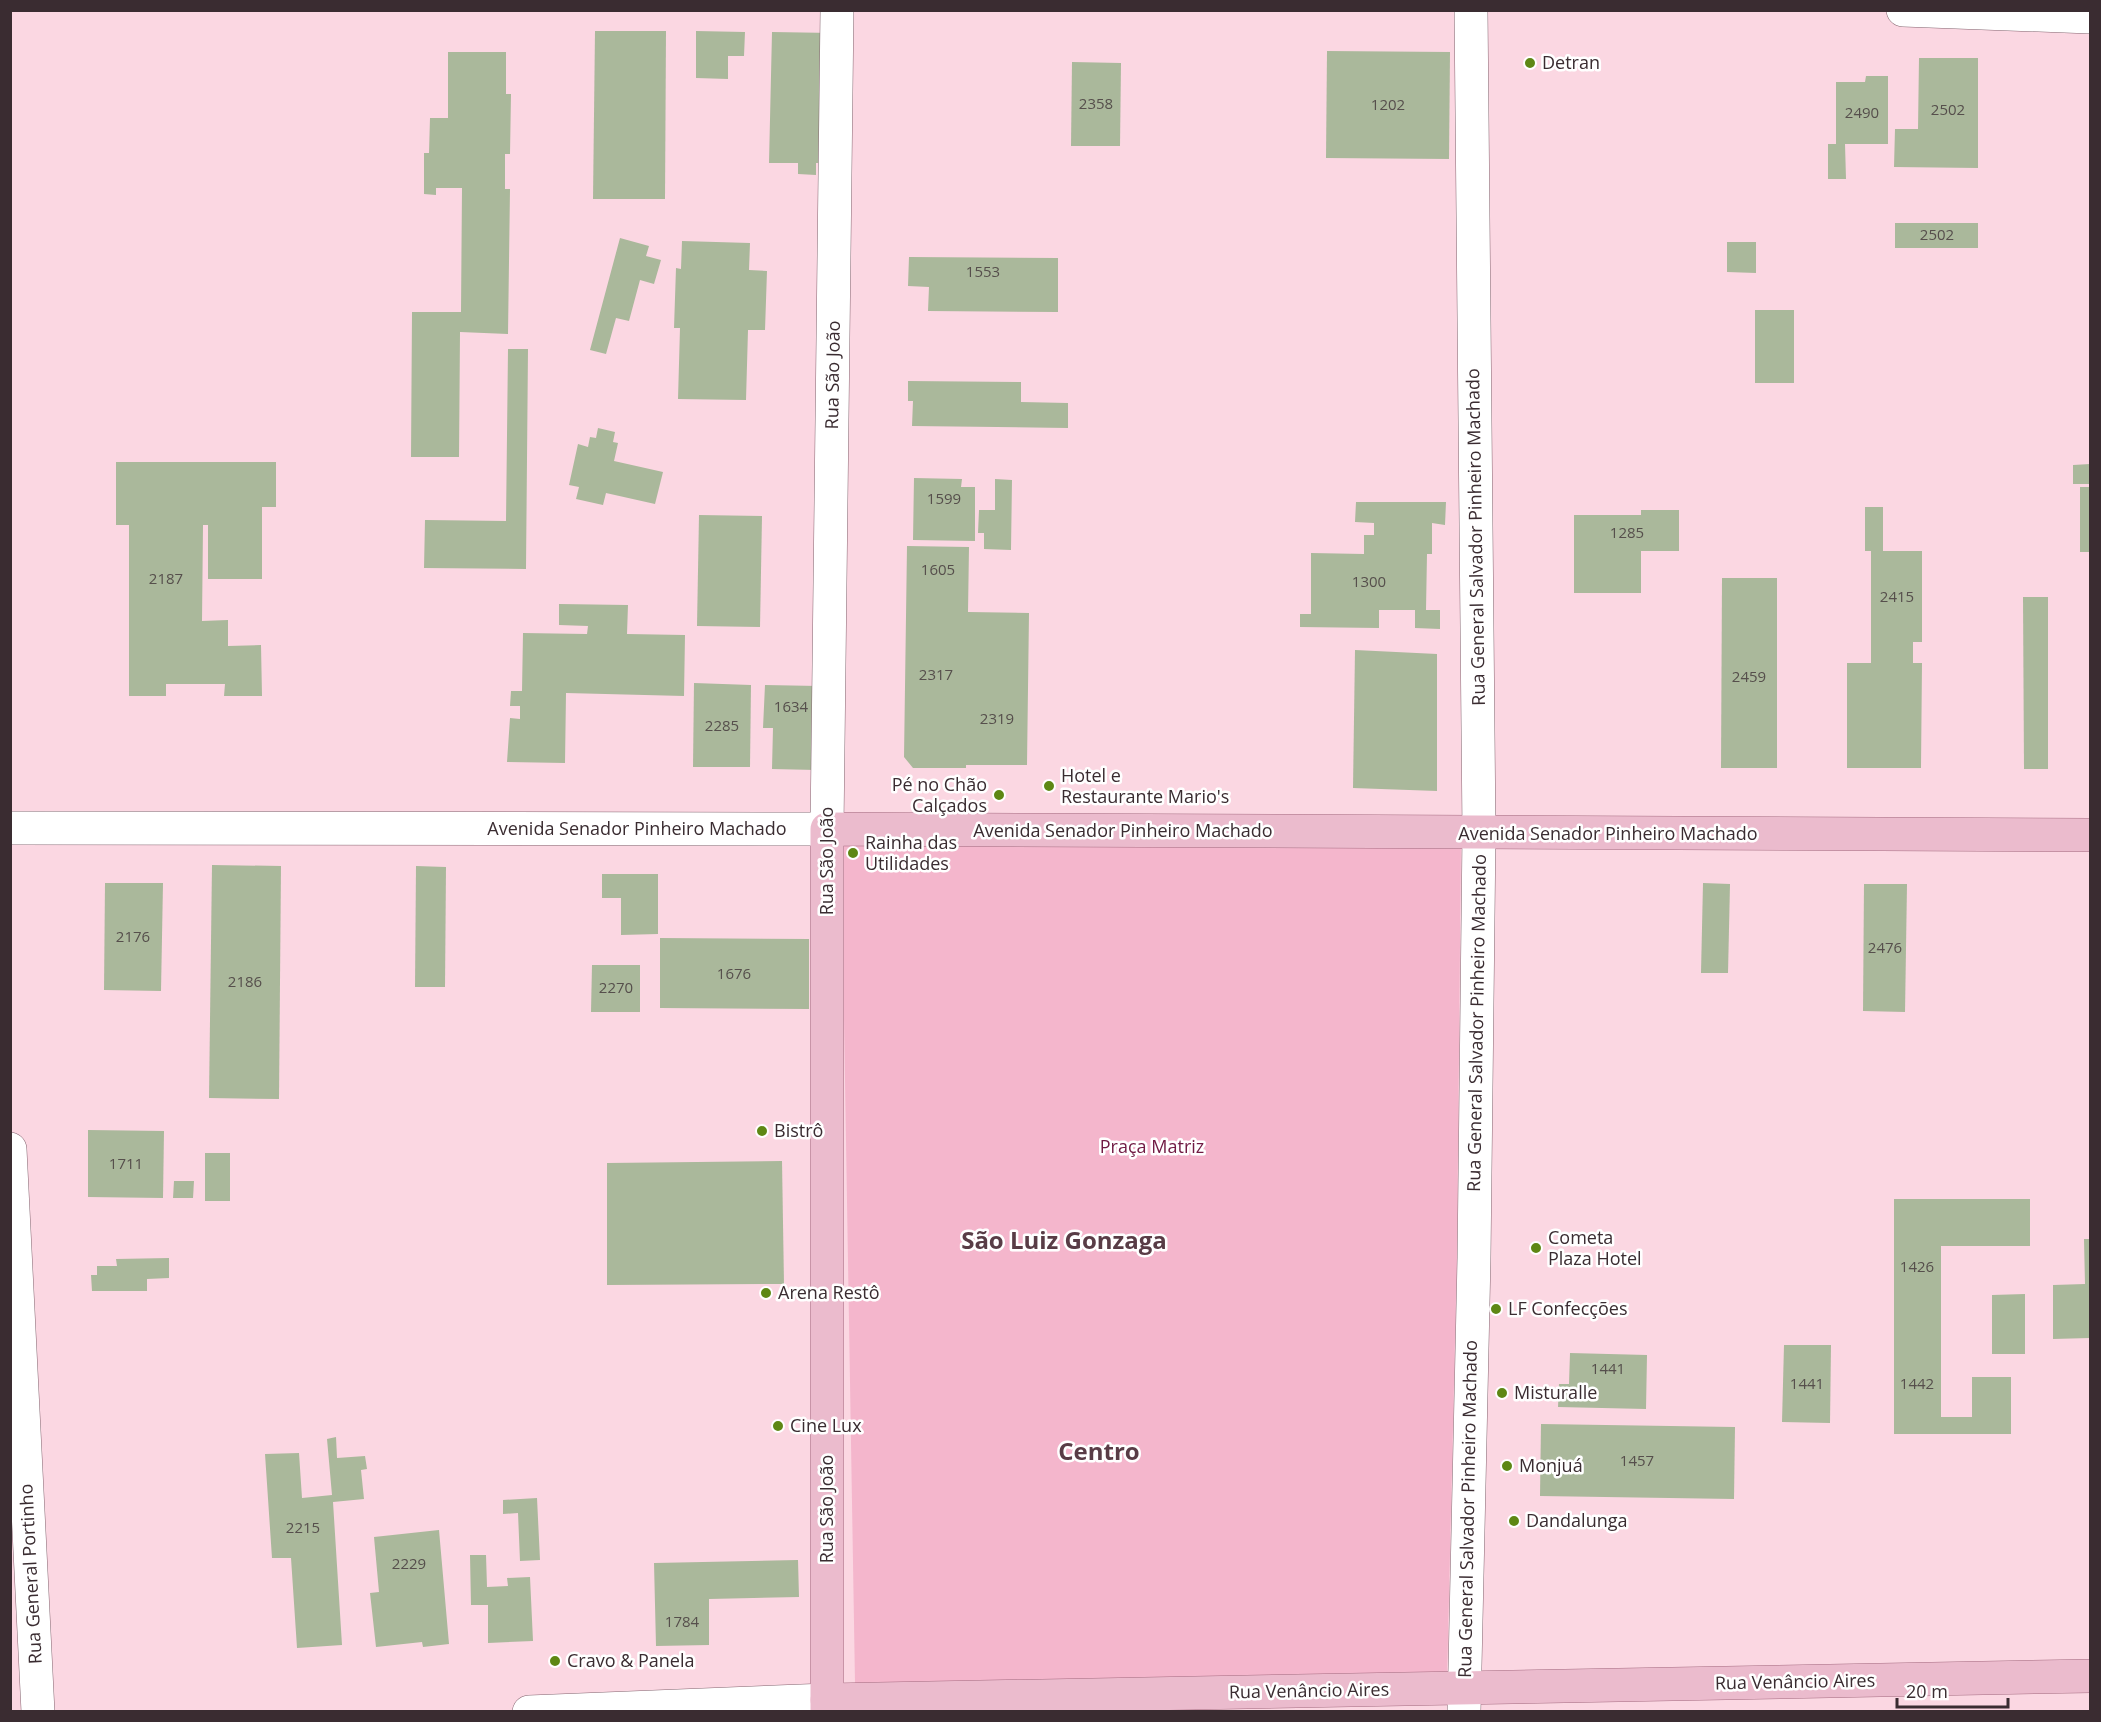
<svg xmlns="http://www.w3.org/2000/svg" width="2101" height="1722" font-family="'Open Sans',sans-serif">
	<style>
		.green { fill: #f4b6cc }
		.building { fill: #aab89b }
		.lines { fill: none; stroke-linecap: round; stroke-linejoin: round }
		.minor-casing { stroke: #846570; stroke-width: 34 }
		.major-casing { stroke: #a56c81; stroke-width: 34 }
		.minor { stroke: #fff; stroke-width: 33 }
		.major { stroke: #ebbbcd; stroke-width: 33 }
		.poi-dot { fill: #5e8714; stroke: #fff; stroke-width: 2 }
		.labels { text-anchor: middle; stroke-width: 5; stroke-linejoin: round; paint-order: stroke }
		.number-label { font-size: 15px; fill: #564f4c }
		.poi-label { font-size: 18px; fill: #3a2c31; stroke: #fff; text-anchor: start }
		.street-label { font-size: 18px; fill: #3a2c31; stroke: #fff }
		.park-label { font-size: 18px; fill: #701a43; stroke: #fff }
		.district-label { font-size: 24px; font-weight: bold; fill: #593c46; stroke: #fff }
	</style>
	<rect width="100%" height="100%" fill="#fbd7e2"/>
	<path class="green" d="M841,839L1461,841L1457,1258L1447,1680L855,1683Z"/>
	<g class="building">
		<path d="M595,31H666L665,199H593Z"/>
		<path d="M696,31L745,32L744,56H728V79L696,78Z"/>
		<path d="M772,32L833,33L830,163H816V175L798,174V163H769Z"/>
		<path d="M1327,51L1450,52L1449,159L1326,158Z"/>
		<path d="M448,52H506V94H511L510,154H505V189H510L508,334L460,332L459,457H411L412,312H461L462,188H436V195L424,194V153H429L430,118H448Z"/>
		<path d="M1919,58H1978V168L1894,167L1895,129H1918Z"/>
		<path d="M1072,62L1121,63L1120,146H1071Z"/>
		<path d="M1866,76H1888V144H1845L1846,179H1828V144H1836V82H1865Z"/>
		<rect x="1895" y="223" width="83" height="25"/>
		<path d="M620,238L649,246L646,256L661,260L654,284L640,280L629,321L616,318L606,354L590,350Z"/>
		<path d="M682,241L750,243L749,270L767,271L765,330H748L746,400L678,399L680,328H674L676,268L681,269Z"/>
		<path d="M1727,242H1756V273L1727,272Z"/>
		<path d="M909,257L1058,258V312L928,311L929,287L908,286Z"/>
		<rect x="1755" y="310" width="39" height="73"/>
		<path d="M508,349H528L526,569L424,568L425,520L506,521Z"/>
		<path d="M908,381L1021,382V402L1068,403V428L912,426L913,401H908Z"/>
		<path d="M598,428L615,432L613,442L618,443L614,461L663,472L655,504L606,493L603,505L576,499L579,487L569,485L578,444L588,447L590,437L596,438Z"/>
		<path d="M116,462H276V507H262V579H208V525H203L202,621L228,620V646L261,645L262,696H224L225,684H166V696H129V525H116Z"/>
		<path d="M2090,464V484H2073V465Z"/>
		<path d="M914,478L962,479L961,487H975V541L913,540Z"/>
		<path d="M995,479L1012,480L1011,550L984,549V533H978L979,510H995Z"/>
		<rect x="2080" y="487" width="10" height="65"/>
		<path d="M1356,502H1446L1445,525L1432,523V554H1427L1426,610H1440V629L1415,628V610H1379V628L1300,627V614H1311V553L1364,554V535H1374V523L1355,522Z"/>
		<path d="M1865,507H1883V551H1922V642H1913V663H1922L1921,768H1847V663H1871V551H1865Z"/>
		<path d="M1641,510H1679V551H1641V593H1574V515H1641Z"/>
		<path d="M699,515L762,516L760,627L697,626Z"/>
		<path d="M907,546L969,547L968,612L1029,613L1027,765H966V768H913L904,757Z"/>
		<path d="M1722,578H1777V768H1721Z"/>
		<path d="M2023,597H2048V769H2024Z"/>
		<path d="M559,604L628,605L627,634L685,635L684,696L566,693L565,763L507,762L510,718L520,719V706H510L511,691H522L523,633L587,634L588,626L559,625Z"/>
		<path d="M1355,650L1437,654V791L1353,788Z"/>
		<path d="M694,683L751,685L750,767H693Z"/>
		<path d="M765,685L818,686L816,770L772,769L773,728H763Z"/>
		<path d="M212,865L281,866L279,1099L209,1098Z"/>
		<path d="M416,866L446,867L445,987H415Z"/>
		<path d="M602,874H658V934L621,935V898H602Z"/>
		<path d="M105,883H163L161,991L104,990Z"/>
		<path d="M1703,883L1730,884L1728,973H1701Z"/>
		<path d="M1864,884H1907L1905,1012L1863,1011Z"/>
		<path d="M660,938L809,939V1009L660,1008Z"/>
		<path d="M592,965H640V1012H591Z"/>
		<path d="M88,1130L164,1131L163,1198L88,1197Z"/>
		<rect x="205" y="1153" width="25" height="48"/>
		<path d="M782,1161L784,1284L607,1285V1163Z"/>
		<path d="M174,1181H194L193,1198H173Z"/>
		<path d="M1894,1199H2030V1246H1941V1417H1972V1377H2011V1434H1894Z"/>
		<path d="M2084,1239H2090V1338L2053,1339V1285L2085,1284Z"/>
		<path d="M169,1258V1278L147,1279V1291H92L91,1275H97V1266H117L116,1259Z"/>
		<path d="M2025,1294V1354H1992V1295Z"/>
		<path d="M1784,1345H1831L1830,1423L1782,1422Z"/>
		<path d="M1570,1353L1647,1355L1646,1409L1558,1407L1559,1384H1569Z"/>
		<path d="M1541,1424L1735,1427L1734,1499L1540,1496Z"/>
		<path d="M336,1437L337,1458L365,1456L367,1469L361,1470L364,1499L333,1502L342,1645L297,1648L291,1558H272L265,1454L299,1453L302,1498L332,1495L327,1439Z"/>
		<path d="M537,1498L540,1560L520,1561L518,1513L503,1514V1500Z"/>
		<path d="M439,1530L449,1644L423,1647L422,1642L376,1647L370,1593L379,1592L374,1537Z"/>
		<path d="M470,1555H486L487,1587L508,1586L507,1578L530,1577L533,1641L488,1643V1605H471Z"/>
		<path d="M798,1560L799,1597L709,1599V1645L656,1646L654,1563Z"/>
	</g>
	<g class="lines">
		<g class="minor-casing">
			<g id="minor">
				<path d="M1903,10L2090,17"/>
				<path d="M10,828L827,829L837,10"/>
				<path d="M10,1149L38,1712"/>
				<path d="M529,1712L827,1700"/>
				<path d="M1464,1712L1474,1258L1479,833L1471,10"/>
			</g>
		</g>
		<g class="major-casing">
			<g id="major">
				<path d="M827,1700L2090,1676"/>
				<path d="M827,1712V829L2090,835"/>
			</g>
		</g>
		<use href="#minor" class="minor"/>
		<use href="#major" class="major"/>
	</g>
	<g class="poi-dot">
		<circle cx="1530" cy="63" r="6"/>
		<circle cx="1049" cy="786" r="6"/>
		<circle cx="999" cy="795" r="6"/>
		<circle cx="853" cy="853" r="6"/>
		<circle cx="762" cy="1131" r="6"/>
		<circle cx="1536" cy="1248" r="6"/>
		<circle cx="766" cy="1293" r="6"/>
		<circle cx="1496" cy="1309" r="6"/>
		<circle cx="1502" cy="1393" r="6"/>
		<circle cx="778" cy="1426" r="6"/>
		<circle cx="1507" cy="1466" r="6"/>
		<circle cx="1514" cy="1521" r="6"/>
		<circle cx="555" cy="1661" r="6"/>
	</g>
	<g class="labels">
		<g class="number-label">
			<text x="1096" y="109">2358</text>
			<text x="1388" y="110">1202</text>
			<text x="1948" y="115">2502</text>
			<text x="1862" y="118">2490</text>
			<text x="1937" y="240">2502</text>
			<text x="983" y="277">1553</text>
			<text x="944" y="504">1599</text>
			<text x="1627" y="538">1285</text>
			<text x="938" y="575">1605</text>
			<text x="166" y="584">2187</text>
			<text x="1369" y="587">1300</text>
			<text x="1897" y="602">2415</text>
			<text x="936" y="680">2317</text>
			<text x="1749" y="682">2459</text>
			<text x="791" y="712">1634</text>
			<text x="997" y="724">2319</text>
			<text x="722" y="731">2285</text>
			<text x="133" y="942">2176</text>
			<text x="1885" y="953">2476</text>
			<text x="734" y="979">1676</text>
			<text x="245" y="987">2186</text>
			<text x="616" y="993">2270</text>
			<text x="126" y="1169">1711</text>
			<text x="1917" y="1272">1426</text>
			<text x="1608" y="1374">1441</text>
			<text x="1807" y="1389">1441</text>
			<text x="1917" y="1389">1442</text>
			<text x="1637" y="1466">1457</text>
			<text x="303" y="1533">2215</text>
			<text x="409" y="1569">2229</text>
			<text x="682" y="1627">1784</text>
		</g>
		<g class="poi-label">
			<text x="1542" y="69">Detran</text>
			<text x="1061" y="782">Hotel e<tspan x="1061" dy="21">Restaurante Mario's</tspan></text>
			<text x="987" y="791" text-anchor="end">Pé no Chão<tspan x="987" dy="21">Calçados</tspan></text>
			<text x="865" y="849">Rainha das<tspan x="865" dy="21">Utilidades</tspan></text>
			<text x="774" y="1137">Bistrô</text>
			<text x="1548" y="1244">Cometa<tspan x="1548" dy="21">Plaza Hotel</tspan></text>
			<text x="778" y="1299">Arena Restô</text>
			<text x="1508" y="1315">LF Confecções</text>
			<text x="1514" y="1399">Misturalle</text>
			<text x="790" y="1432">Cine Lux</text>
			<text x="1519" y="1472">Monjuá</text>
			<text x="1526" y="1527">Dandalunga</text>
			<text x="567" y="1667">Cravo &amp; Panela</text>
		</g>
		<g class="street-label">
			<text transform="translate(833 375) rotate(-89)" y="6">Rua São João</text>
			<text transform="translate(1476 537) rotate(-91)" y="6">Rua General Salvador Pinheiro Machado</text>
			<text x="637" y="835">Avenida Senador Pinheiro Machado</text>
			<text x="1123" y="837">Avenida Senador Pinheiro Machado</text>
			<text x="1608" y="840">Avenida Senador Pinheiro Machado</text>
			<text transform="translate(827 861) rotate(-90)" y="6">Rua São João</text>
			<text transform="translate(1477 1023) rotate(-89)" y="6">Rua General Salvador Pinheiro Machado</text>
			<text transform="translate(827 1509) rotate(-90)" y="6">Rua São João</text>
			<text transform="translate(1468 1509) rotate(-89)" y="6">Rua General Salvador Pinheiro Machado</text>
			<text transform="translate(31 1574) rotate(-93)" y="6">Rua General Portinho</text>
			<text transform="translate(1795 1682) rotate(-1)" y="6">Rua Venâncio Aires</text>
			<text transform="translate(1309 1691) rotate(-1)" y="6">Rua Venâncio Aires</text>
		</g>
		<g class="park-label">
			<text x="1152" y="1153">Praça Matriz</text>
		</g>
		<g class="district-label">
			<text x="1064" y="1249">São Luiz Gonzaga</text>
			<text x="1099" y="1460">Centro</text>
		</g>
	</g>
	<rect width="2101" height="1722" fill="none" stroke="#3a2c31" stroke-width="24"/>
	<path d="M1897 1698v9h111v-9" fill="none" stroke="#3a2c31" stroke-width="3"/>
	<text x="1906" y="1698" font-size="18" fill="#3a2c31" stroke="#ffffff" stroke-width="4.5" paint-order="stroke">20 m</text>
</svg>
